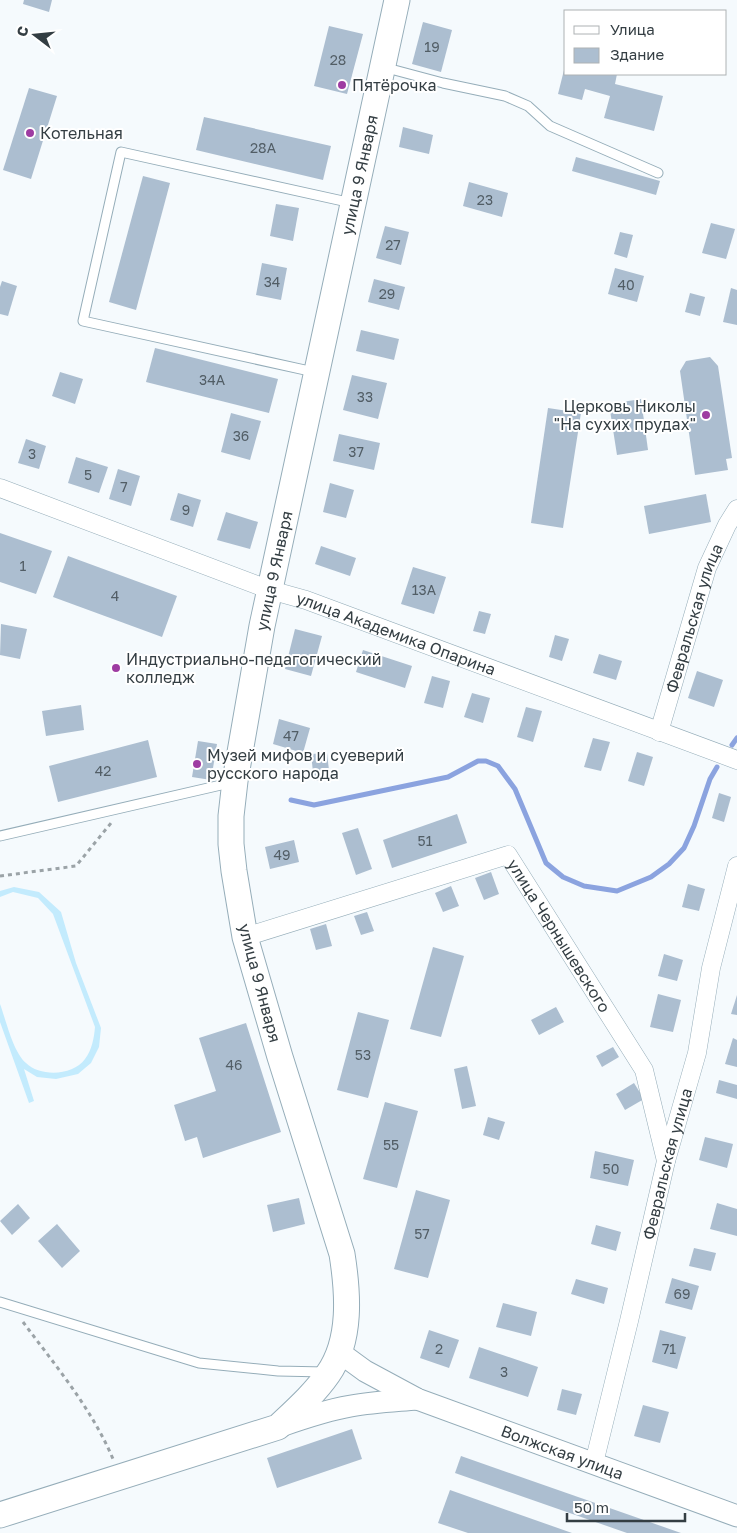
<svg xmlns="http://www.w3.org/2000/svg" width="737" height="1533" font-family="'Golos Text',sans-serif">
	<style>
		.green { fill: #c3ebfd }
		.lines { fill: none; stroke-linecap: round; stroke-linejoin: round }
		.stream { stroke: #8ba3df; stroke-width: 5 }
		.building { fill: #acbed0 }
		.service-casing { stroke: #95adb9; stroke-width: 11 }
		.minor-casing { stroke: #95adb9; stroke-width: 19 }
		.tertiary-casing { stroke: #95adb9; stroke-width: 23 }
		.secondary-casing { stroke: #95adb9; stroke-width: 27 }
		.path { stroke: #9ba3a7; stroke-width: 3; stroke-dasharray: 4 4; stroke-linecap: butt }
		.service { stroke: #fff; stroke-width: 9 }
		.minor { stroke: #fff; stroke-width: 18 }
		.tertiary { stroke: #fff; stroke-width: 21 }
		.secondary { stroke: #fff; stroke-width: 25 }
		.poi-dot { fill: #9e3ca2; stroke: #fff; stroke-width: 2 }
		.labels { text-anchor: middle; stroke-width: 4; stroke-linejoin: round; paint-order: stroke }
		.number-label { font-size: 14px; fill: #525e66 }
		.poi-label { font-size: 16px; fill: #343e43; stroke: #fff; text-anchor: start }
		.street-label { font-size: 16px; fill: #343e43; stroke: #fff }
	</style>
	<rect width="100%" height="100%" fill="#f5fafd"/>
	<path class="green" d="M14,887L39,892L61,912L76,963L101,1028L99,1047L91,1063L78,1074L56,1079L37,1077L24,1069L34,1101L29,1103L0,1022V1004C6,1020 13,1052 26,1063C40,1077 73,1076 85,1059C92,1050 94,1038 95,1027L53,914L38,898L13,892L0,897V891Z"/>
	<g class="lines">
		<g class="stream">
			<path d="M732,745L737,738"/>
			<path d="M291,800L314,805L448,777L478,761H486L498,766L515,789L546,863L563,877L584,886L617,891L651,877L669,864L684,848L694,826L710,779L717,767"/>
		</g>
	</g>
	<g class="building">
		<path d="M24,0H52L49,12L23,4Z"/>
		<path d="M423,22L452,30L441,72L412,64Z"/>
		<path d="M329,26L363,34L347,94L314,86Z"/>
		<path d="M565,66L566,74H617L615,84L663,96L654,131L604,118L610,96L585,89L582,100L558,94Z"/>
		<path d="M29,88L57,96L31,179L3,170Z"/>
		<path d="M204,117L331,146L323,180L196,150Z"/>
		<path d="M403,127L433,135L429,154L399,147Z"/>
		<path d="M576,157L660,181L656,195L572,171Z"/>
		<path d="M143,176L170,183L136,310L109,302Z"/>
		<path d="M469,182L508,193L502,217L463,206Z"/>
		<path d="M276,204L299,208L293,241L270,236Z"/>
		<path d="M711,223L735,229L726,259L702,253Z"/>
		<path d="M385,226L409,232L401,265L376,258Z"/>
		<path d="M620,232L633,235L627,258L614,254Z"/>
		<path d="M262,263L287,268L281,300L256,295Z"/>
		<path d="M615,268L644,276L637,302L608,294Z"/>
		<path d="M374,279L405,287L399,310L368,302Z"/>
		<path d="M2,281L17,286L8,316L0,314V287Z"/>
		<path d="M731,288L737,290V325L723,322Z"/>
		<path d="M690,293L705,297L700,316L685,312Z"/>
		<path d="M361,330L399,339L394,360L356,351Z"/>
		<path d="M155,348L278,379L269,413L146,382Z"/>
		<path d="M710,357L718,366L732,458L726,459L728,470L695,475L680,371L686,361Z"/>
		<path d="M60,372L83,379L75,404L52,396Z"/>
		<path d="M352,375L387,383L378,419L343,410Z"/>
		<path d="M641,399L648,450L617,455L609,404Z"/>
		<path d="M548,408L581,413L563,528L531,523Z"/>
		<path d="M231,413L261,421L250,460L221,452Z"/>
		<path d="M339,434L380,443L374,470L333,461Z"/>
		<path d="M26,439L46,446L39,469L18,463Z"/>
		<path d="M76,457L108,467L99,493L68,483Z"/>
		<path d="M118,469L140,476L131,506L109,499Z"/>
		<path d="M330,483L354,490L346,518L323,512Z"/>
		<path d="M178,493L201,500L193,527L170,520Z"/>
		<path d="M706,494L711,522L649,534L644,506Z"/>
		<path d="M226,512L258,522L250,549L217,540Z"/>
		<path d="M0,533L52,551L36,594L0,582Z"/>
		<path d="M321,546L356,558L350,576L315,564Z"/>
		<path d="M68,556L177,596L162,637L53,597Z"/>
		<path d="M413,567L446,577L434,614L401,604Z"/>
		<path d="M479,611L491,614L485,634L473,631Z"/>
		<path d="M1,624L27,629L20,659L0,655Z"/>
		<path d="M295,629L322,636L311,676L285,669Z"/>
		<path d="M555,635L569,639L562,661L549,657Z"/>
		<path d="M363,650L412,666L405,688L356,672Z"/>
		<path d="M599,654L622,661L616,680L593,673Z"/>
		<path d="M697,671L723,680L714,707L688,698Z"/>
		<path d="M432,676L450,681L443,708L424,703Z"/>
		<path d="M472,693L490,698L483,723L464,717Z"/>
		<path d="M81,705L84,730L46,736L42,711Z"/>
		<path d="M526,707L542,711L533,742L517,737Z"/>
		<path d="M279,719L310,728L303,753L273,744Z"/>
		<path d="M593,738L610,742L601,771L584,767Z"/>
		<path d="M148,740L157,777L58,802L49,766Z"/>
		<path d="M198,741L217,744L211,780L192,777Z"/>
		<path d="M637,752L653,757L644,786L628,781Z"/>
		<path d="M327,753L330,779L314,781L311,754Z"/>
		<path d="M719,793L731,797L724,822L712,818Z"/>
		<path d="M457,814L467,843L392,868L383,840Z"/>
		<path d="M358,828L372,869L356,875L342,833Z"/>
		<path d="M294,840L299,862L270,869L265,847Z"/>
		<path d="M491,872L499,894L484,900L475,878Z"/>
		<path d="M688,884L705,889L699,911L682,907Z"/>
		<path d="M451,886L459,906L443,912L435,893Z"/>
		<path d="M367,912L374,931L361,935L354,916Z"/>
		<path d="M326,924L332,946L316,950L310,929Z"/>
		<path d="M433,947L464,956L441,1037L410,1029Z"/>
		<path d="M664,954L683,960L677,981L658,976Z"/>
		<path d="M658,994L681,1000L673,1032L650,1027Z"/>
		<path d="M737,995V1015L731,1014Z"/>
		<path d="M556,1007L564,1022L539,1035L531,1020Z"/>
		<path d="M358,1012L389,1020L368,1098L337,1090Z"/>
		<path d="M246,1023L281,1132L203,1158L197,1137L185,1141L174,1105L216,1091L199,1038Z"/>
		<path d="M733,1038L737,1040V1067L725,1064Z"/>
		<path d="M613,1047L619,1057L602,1067L596,1056Z"/>
		<path d="M467,1066L476,1106L462,1109L454,1069Z"/>
		<path d="M719,1080L737,1085V1099L716,1093Z"/>
		<path d="M634,1083L644,1099L625,1110L616,1094Z"/>
		<path d="M385,1102L418,1111L397,1188L363,1179Z"/>
		<path d="M488,1117L505,1122L499,1140L483,1135Z"/>
		<path d="M705,1137L733,1144L727,1168L699,1160Z"/>
		<path d="M595,1151L634,1160L628,1186L590,1178Z"/>
		<path d="M416,1190L450,1200L428,1278L394,1269Z"/>
		<path d="M299,1198L305,1224L273,1232L267,1205Z"/>
		<path d="M717,1203L737,1209V1236L710,1229Z"/>
		<path d="M18,1204L30,1218L12,1235L0,1221Z"/>
		<path d="M57,1224L80,1251L62,1268L38,1241Z"/>
		<path d="M596,1225L621,1232L616,1251L591,1244Z"/>
		<path d="M694,1248L716,1253L711,1271L689,1266Z"/>
		<path d="M672,1278L699,1286L692,1310L665,1303Z"/>
		<path d="M576,1279L608,1288L604,1304L571,1294Z"/>
		<path d="M503,1303L537,1312L531,1336L496,1327Z"/>
		<path d="M429,1330L459,1340L449,1368L420,1358Z"/>
		<path d="M660,1330L686,1337L677,1369L652,1362Z"/>
		<path d="M479,1347L538,1367L528,1397L469,1378Z"/>
		<path d="M562,1389L582,1394L576,1415L557,1410Z"/>
		<path d="M643,1405L669,1412L660,1443L634,1436Z"/>
		<path d="M352,1429L362,1459L277,1488L267,1458Z"/>
		<path d="M461,1456L681,1533H627L455,1473Z"/>
		<path d="M450,1490L572,1533H468L438,1523Z"/>
	</g>
	<g class="lines">
		<g class="service-casing">
			<g id="service">
				<path d="M383,67L443,83L505,96L528,106L550,126L658,173"/>
				<path d="M314,372L83,321L121,152L352,203"/>
				<path d="M0,836L234,782"/>
				<path d="M0,1302L199,1363L278,1371L325,1372"/>
			</g>
		</g>
		<g class="minor-casing">
			<g id="minor">
				<path id="s1" d="M0,488L270,590L306,600L737,760"/>
				<path id="s2" d="M659,732L707,568L727,525L737,509"/>
				<path id="s3" d="M245,937L508,855L644,1070L666,1161"/>
				<path id="s4" d="M594,1463L629,1321L666,1161L697,1053L711,968L737,866"/>
			</g>
		</g>
		<g class="tertiary-casing">
			<g id="tertiary">
				<path id="s5" d="M339,1352L365,1371L417,1399L737,1516"/>
				<path d="M281,1426C304,1418 327,1410 351,1406C373,1402 395,1401 417,1399"/>
			</g>
		</g>
		<g class="secondary-casing">
			<g id="secondary">
				<path id="s6" d="M0,1515L278,1427C296,1410 314,1394 328,1374C352,1340 348,1292 342,1254L280,1057L245,937L234,871L231,844V816L235,781L262,626L397,0"/>
			</g>
		</g>
		<g class="path">
			<path d="M0,876L76,866L111,823"/>
			<path d="M23,1322C55,1365 92,1409 113,1459"/>
		</g>
		<use href="#service" class="service"/>
		<use href="#minor" class="minor"/>
		<use href="#tertiary" class="tertiary"/>
		<use href="#secondary" class="secondary"/>
	</g>
	<g class="poi-dot">
		<circle cx="342" cy="85" r="5"/>
		<circle cx="30" cy="133" r="5"/>
		<circle cx="706" cy="415" r="5"/>
		<circle cx="116" cy="668" r="5"/>
		<circle cx="197" cy="764" r="5"/>
	</g>
	<g class="labels">
		<g class="number-label">
			<text x="432" y="52">19</text>
			<text x="338" y="65">28</text>
			<text x="263" y="153">28А</text>
			<text x="485" y="205">23</text>
			<text x="393" y="250">27</text>
			<text x="272" y="287">34</text>
			<text x="626" y="290">40</text>
			<text x="387" y="299">29</text>
			<text x="212" y="385">34А</text>
			<text x="365" y="402">33</text>
			<text x="241" y="441">36</text>
			<text x="356" y="457">37</text>
			<text x="32" y="459">3</text>
			<text x="88" y="480">5</text>
			<text x="124" y="492">7</text>
			<text x="186" y="515">9</text>
			<text x="23" y="571">1</text>
			<text x="424" y="595">13А</text>
			<text x="115" y="601">4</text>
			<text x="291" y="741">47</text>
			<text x="103" y="776">42</text>
			<text x="425" y="846">51</text>
			<text x="282" y="860">49</text>
			<text x="363" y="1060">53</text>
			<text x="234" y="1070">46</text>
			<text x="391" y="1150">55</text>
			<text x="611" y="1174">50</text>
			<text x="422" y="1239">57</text>
			<text x="682" y="1299">69</text>
			<text x="439" y="1354">2</text>
			<text x="669" y="1354">71</text>
			<text x="504" y="1377">3</text>
		</g>
		<g class="poi-label">
			<text x="352" y="91">Пятёрочка</text>
			<text x="40" y="139">Котельная</text>
			<text x="696" y="412" text-anchor="end">Церковь Николы<tspan x="696" dy="18">"На сухих прудах"</tspan></text>
			<text x="126" y="665">Индустриально-педагогический<tspan x="126" dy="18">колледж</tspan></text>
			<text x="207" y="761">Музей мифов и суеверий<tspan x="207" dy="18">русского народа</tspan></text>
		</g>
		<g class="street-label">
			<text dy="6" stroke="none"><textPath href="#s6" startOffset="1596">улица 9 Января</textPath></text>
			<text dy="6" stroke="none"><textPath href="#s6" startOffset="1191">улица 9 Января</textPath></text>
			<text dy="6" stroke="none"><textPath href="#s2" startOffset="119">Февральская улица</textPath></text>
			<text dy="6" stroke="none"><textPath href="#s1" startOffset="422">улица Академика Опарина</textPath></text>
			<text dy="6" stroke="none"><textPath href="#s3" startOffset="371">улица Чернышевского</textPath></text>
			<text transform="translate(260 983) rotate(75)" y="6">улица 9 Января</text>
			<text dy="6" stroke="none"><textPath href="#s4" startOffset="308">Февральская улица</textPath></text>
			<text dy="6" stroke="none"><textPath href="#s5" startOffset="246">Волжская улица</textPath></text>
		</g>
	</g>
	<rect x="564" y="10" width="162" height="65" fill="#ffffff" stroke="#aeb2b4"/>
	<rect x="574" y="26" width="25" height="8" fill="#ffffff" stroke="#aeb2b4"/>
	<text x="610" y="35" font-size="15" fill="#343e43">Улица</text>
	<rect x="574" y="48" width="25" height="15" fill="#acbed0" stroke="#aeb2b4"/>
	<text x="610" y="60" font-size="15" fill="#343e43">Здание</text>
	<g transform="translate(35 35) rotate(286)" stroke="#ffffff" stroke-width="4" paint-order="stroke">
	<path d="M0-4L9 19L0 12L-9 19Z" fill="#343e43"/>
	<text y="-8" font-size="14" font-weight="bold" text-anchor="middle" fill="#343e43">С</text>
	</g>
	<path d="M567 1513v8h118v-8" fill="none" stroke="#343e43" stroke-width="2.5"/>
	<text x="574" y="1513" font-size="15" fill="#343e43" stroke="#ffffff" stroke-width="4" paint-order="stroke">50 m</text>
</svg>
